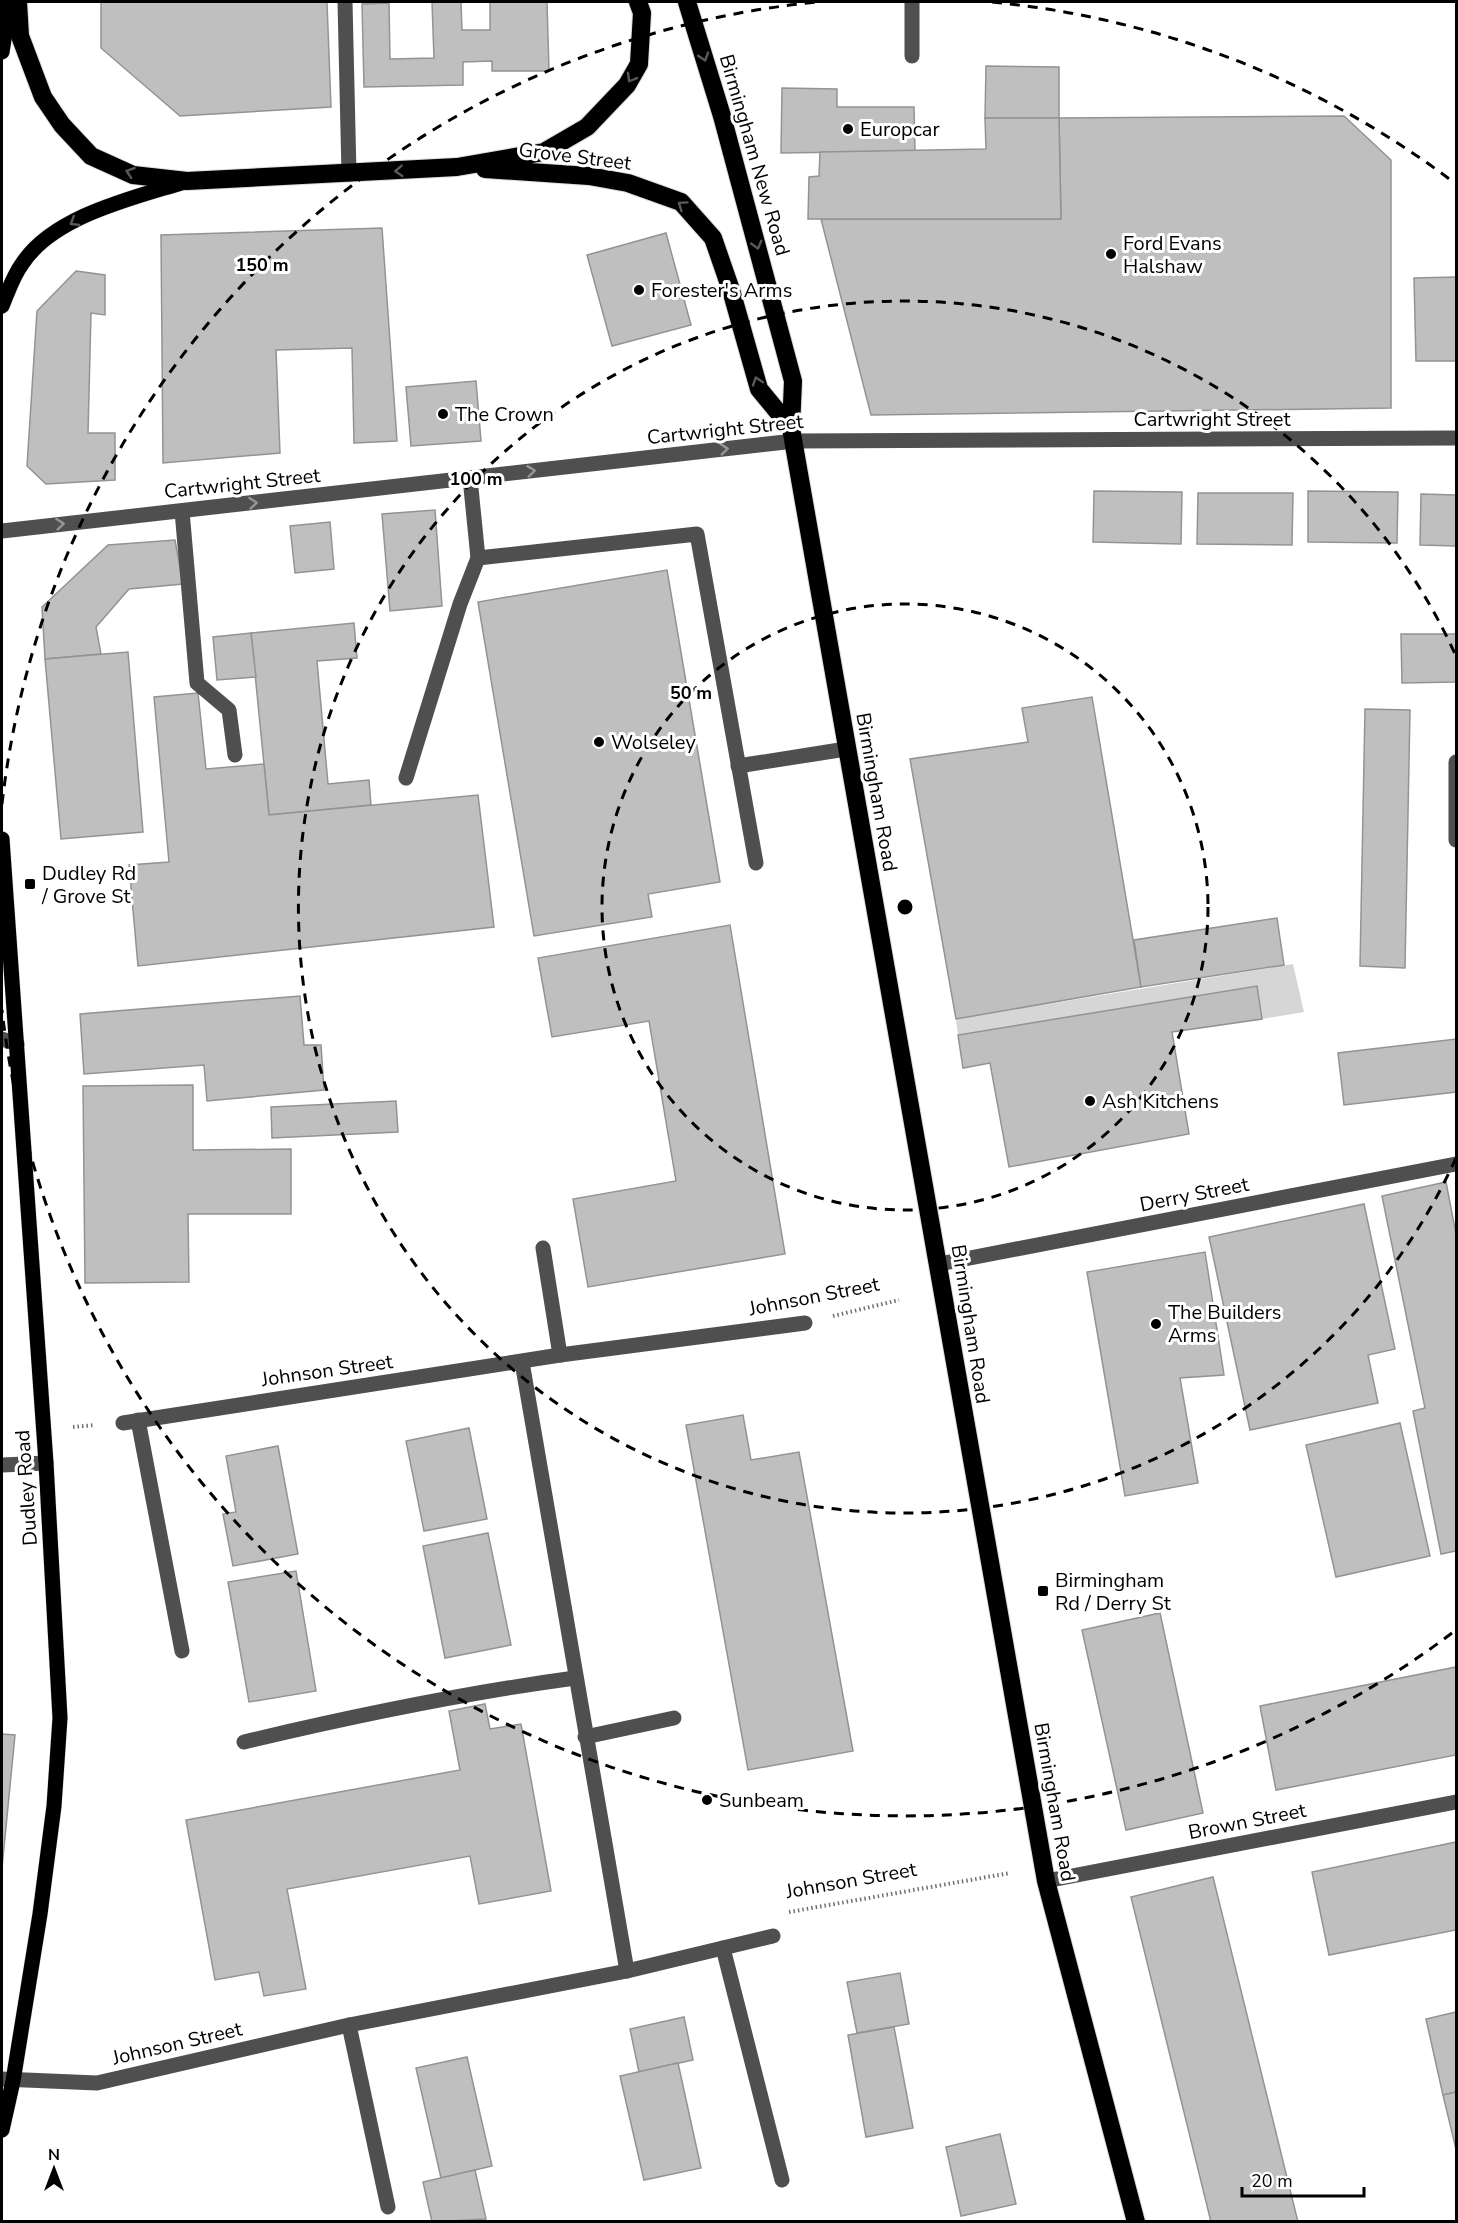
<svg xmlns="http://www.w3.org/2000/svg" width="1458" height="2223" font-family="'Nunito Sans',sans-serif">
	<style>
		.green { fill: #d6d6d6 }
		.building { fill: #bfbfbf; stroke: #939393; stroke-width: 1.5 }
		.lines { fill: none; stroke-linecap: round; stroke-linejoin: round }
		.major-casing { stroke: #dbdbdb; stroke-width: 16 }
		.highway-casing { stroke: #dbdbdb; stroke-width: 20 }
		.path { stroke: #717171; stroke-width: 4; stroke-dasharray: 1.5 3; stroke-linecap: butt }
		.minor { stroke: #4f4f4f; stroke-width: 15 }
		.major { stroke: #000; stroke-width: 15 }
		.highway { stroke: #000; stroke-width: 18 }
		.oneway { stroke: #595959 }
		.oneway2 { stroke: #959595 }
		.ring { fill: none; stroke: #000; stroke-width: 3; stroke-dasharray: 10 8 }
		.poi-dot { fill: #000; stroke: #fff; stroke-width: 2 }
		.labels { text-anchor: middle; stroke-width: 6; stroke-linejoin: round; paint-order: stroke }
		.poi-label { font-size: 20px; fill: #000; stroke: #fff; text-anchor: start }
		.street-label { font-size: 20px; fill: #000; stroke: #fff }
		.centre { fill: #000; stroke: #fff; stroke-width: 3 }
		.ring-label { font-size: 18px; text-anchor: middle; font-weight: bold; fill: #000; stroke: #fff; stroke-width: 6; stroke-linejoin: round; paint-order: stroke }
	</style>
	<rect width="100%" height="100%" fill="#fff"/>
	<path class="green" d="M1293,964L1304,1012L1262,1019L1256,986L958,1035L956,1019Z"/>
	<g class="building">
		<path d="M101,2H327L331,107L180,116L101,48Z"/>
		<path d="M432,2H461L462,30H490V2H547L549,71H492V61L463,62V85L364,87L362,4L389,3L390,59L434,58Z"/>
		<path d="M986,66L1059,67V118H985Z"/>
		<path d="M782,88L837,89V107H914L915,151L781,153Z"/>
		<path d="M1344,116L1391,160V408L871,415L821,219H1061L1059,118Z"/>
		<path d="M985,118H1059L1061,219H808L809,177L819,176L820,152L986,149Z"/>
		<path d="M382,228L397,441L354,443L352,348L276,350L280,453L163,463L161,235Z"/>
		<path d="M666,233L691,325L612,346L587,255Z"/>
		<path d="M76,271L105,275V315L91,313L88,433H115V480L46,484L27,466L37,311Z"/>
		<path d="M1456,277V361H1416L1414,278Z"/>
		<path d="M476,381L481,441L411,446L406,387Z"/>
		<path d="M1094,491L1182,492L1181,544L1093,542Z"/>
		<path d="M1308,491L1398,492L1397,543L1308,542Z"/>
		<path d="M1198,493H1293L1292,545L1197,544Z"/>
		<path d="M1421,494L1456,495V546L1420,545Z"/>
		<path d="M435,510L442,606L390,611L382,514Z"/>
		<path d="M330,522L334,569L295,573L290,526Z"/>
		<path d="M175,540L183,584L129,589L96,627L101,654L45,659L42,607L108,545Z"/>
		<path d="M667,570L720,882L648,894L652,917L534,936L478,602Z"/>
		<path d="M354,623L357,658L317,661L328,784L369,780L371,805L269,815L251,633Z"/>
		<path d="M251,633L256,677L217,680L213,637Z"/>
		<path d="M1401,634H1456V682L1402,683Z"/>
		<path d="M128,652L143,832L61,839L45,659Z"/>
		<path d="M198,693L206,769L264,764L269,815L478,795L494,927L138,966L129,865L169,862L154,697Z"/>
		<path d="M1092,697L1141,987L956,1019L910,759L1028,742L1022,708Z"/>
		<path d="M1365,709L1410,710L1405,968L1360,966Z"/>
		<path d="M1277,918L1284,965L1141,987L1134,940Z"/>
		<path d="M730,925L785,1254L588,1287L573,1199L676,1181L649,1021L552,1037L538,958Z"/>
		<path d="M1257,986L1262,1019L1172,1032L1189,1134L1009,1167L990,1063L963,1068L958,1035Z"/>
		<path d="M300,996L304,1045H321L324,1090L207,1101L204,1065L84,1074L80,1014Z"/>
		<path d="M1456,1039V1092L1344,1105L1338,1053Z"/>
		<path d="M193,1085V1150L291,1149V1214H188L189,1282L85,1283L83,1086Z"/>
		<path d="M396,1101L398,1132L272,1138L271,1107Z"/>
		<path d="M1446,1182L1456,1234V1551L1441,1554L1413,1411L1425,1408L1382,1196Z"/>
		<path d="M1364,1204L1395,1349L1368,1355L1378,1403L1250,1430L1209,1237Z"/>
		<path d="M1205,1252L1224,1375L1180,1378L1198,1483L1125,1496L1087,1272Z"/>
		<path d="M743,1415L751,1460L799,1452L853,1751L748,1770L686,1425Z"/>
		<path d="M1400,1423L1430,1556L1336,1577L1306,1445Z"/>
		<path d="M469,1428L487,1519L424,1531L406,1441Z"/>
		<path d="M278,1446L298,1554L233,1566L223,1514L236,1512L226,1456Z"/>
		<path d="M488,1533L511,1645L445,1658L423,1546Z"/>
		<path d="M296,1571L316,1691L249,1702L228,1582Z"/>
		<path d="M1160,1613L1203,1813L1126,1830L1082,1630Z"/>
		<path d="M1456,1667V1755L1276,1790L1260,1706Z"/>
		<path d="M485,1704L490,1729L521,1724L551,1891L479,1904L470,1856L287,1889L306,1989L264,1996L259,1972L215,1980L186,1820L460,1770L449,1711Z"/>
		<path d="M2,1734L15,1735L2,1868Z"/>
		<path d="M1456,1842V1930L1329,1955L1312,1872Z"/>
		<path d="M1213,1877L1298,2222H1211L1131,1897Z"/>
		<path d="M900,1973L909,2024L857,2033L847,1982Z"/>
		<path d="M1456,2012V2092L1443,2095L1426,2019Z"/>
		<path d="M684,2017L693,2060L639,2072L630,2029Z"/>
		<path d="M894,2027L913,2128L866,2137L848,2035Z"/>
		<path d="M467,2057L492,2166L441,2178L416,2068Z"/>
		<path d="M678,2063L701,2168L644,2180L620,2076Z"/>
		<path d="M1456,2092V2149L1443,2095Z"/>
		<path d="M1000,2134L1016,2204L961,2216L946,2147Z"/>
		<path d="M475,2170L486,2219L432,2222L423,2182Z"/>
	</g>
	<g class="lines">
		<g class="major-casing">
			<g id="major">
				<path d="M2,52L10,2"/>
				<path d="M2,306C8,292 13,276 22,264C53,216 133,198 184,182"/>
				<path d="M2,839L46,1463L60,1718L54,1806L40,1914L13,2081L2,2130"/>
			</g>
		</g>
		<g class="highway-casing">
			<g id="highway">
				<path d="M18,2L20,36L43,97L62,125L91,156L133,175L187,181L457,167L544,152L587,127L627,85L639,64L642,13L638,2"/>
				<path d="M687,2L722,116L793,381L791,428L1046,1881L1136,2222"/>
				<path d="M485,169L589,176L628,183L681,202L713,238L731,290L759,389L791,428"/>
			</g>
		</g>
		<g class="path">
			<path d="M833,1316L899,1300"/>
			<path d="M73,1427L95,1425"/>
			<path d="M789,1912L1010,1873"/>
		</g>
		<g class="minor">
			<path d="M345,2L349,174"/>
			<path d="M912,56V2"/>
			<path d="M470,478L478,558L697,534L756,863"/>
			<path d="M182,511L197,683L229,710L235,755"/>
			<path d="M2,531L794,441L1456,438"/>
			<path d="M1456,762V840"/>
			<path d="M738,766L846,749"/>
			<path d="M406,778L460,604L478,558"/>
			<path d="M2,1039L17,1044"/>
			<path d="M543,1248L560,1355"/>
			<path d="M939,1264L1456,1164"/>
			<path d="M522,1362L627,1971"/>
			<path d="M138,1420L182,1651"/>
			<path d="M123,1423L560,1355L805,1323"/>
			<path d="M2,1465L46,1463"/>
			<path d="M585,1737L674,1718"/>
			<path d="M244,1742C353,1716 464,1693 575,1678"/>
			<path d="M1046,1881L1456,1802"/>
			<path d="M723,1948L782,2180"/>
			<path d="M349,2025L388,2207"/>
			<path d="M2,2079L97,2083L349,2025L627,1971L773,1936"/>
		</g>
		<use href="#major" class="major"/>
		<use href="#highway" class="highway"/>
	</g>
	<defs><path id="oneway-chevron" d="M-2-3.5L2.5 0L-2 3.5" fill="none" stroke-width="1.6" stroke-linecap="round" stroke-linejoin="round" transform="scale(1.5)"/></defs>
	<g class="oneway">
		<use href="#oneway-chevron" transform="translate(704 57) rotate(72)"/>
		<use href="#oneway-chevron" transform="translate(631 78) rotate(120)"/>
		<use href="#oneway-chevron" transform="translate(399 171) rotate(176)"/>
		<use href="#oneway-chevron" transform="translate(130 172) rotate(-161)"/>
		<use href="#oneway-chevron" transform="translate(682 205) rotate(-145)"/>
		<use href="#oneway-chevron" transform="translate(74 222) rotate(148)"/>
		<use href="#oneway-chevron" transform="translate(757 245) rotate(75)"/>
		<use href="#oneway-chevron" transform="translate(757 381) rotate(-108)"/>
	</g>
	<g class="oneway2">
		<use href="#oneway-chevron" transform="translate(724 449) rotate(-6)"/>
		<use href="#oneway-chevron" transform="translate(531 471) rotate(-7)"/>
		<use href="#oneway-chevron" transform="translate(253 503) rotate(-6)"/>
		<use href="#oneway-chevron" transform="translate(60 524) rotate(-6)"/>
	</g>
	<g class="ring">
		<circle cx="905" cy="907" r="303"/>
		<path d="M1456 1158A606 606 0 1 1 1456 656"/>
		<path d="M1452 1633A909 909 0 0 1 2 1010M2 804A909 909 0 0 1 818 2M992 2A909 909 0 0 1 1452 181"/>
	</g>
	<g class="poi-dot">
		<circle cx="848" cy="129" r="6"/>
		<circle cx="1111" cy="254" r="6"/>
		<circle cx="639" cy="290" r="6"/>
		<circle cx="443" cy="414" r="6"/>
		<circle cx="599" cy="742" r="6"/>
		<rect x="24" y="878" width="12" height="12" rx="3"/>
		<circle cx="1090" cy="1101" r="6"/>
		<circle cx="1156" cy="1324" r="6"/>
		<rect x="1037" y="1585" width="12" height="12" rx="3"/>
		<circle cx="707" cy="1800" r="6"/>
	</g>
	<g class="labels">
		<g class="poi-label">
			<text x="860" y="136">Europcar</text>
			<text x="1123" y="250">Ford Evans<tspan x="1123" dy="23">Halshaw</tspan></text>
			<text x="651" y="297">Forester's Arms</text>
			<text x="455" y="421">The Crown</text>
			<text x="611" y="749">Wolseley</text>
			<text x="42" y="880">Dudley Rd<tspan x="42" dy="23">/ Grove St</tspan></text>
			<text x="1102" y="1108">Ash Kitchens</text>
			<text x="1168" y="1319">The Builders<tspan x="1168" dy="23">Arms</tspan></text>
			<text x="1055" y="1587">Birmingham<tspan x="1055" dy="23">Rd / Derry St</tspan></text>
			<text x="719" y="1807">Sunbeam</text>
		</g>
		<g class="street-label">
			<text transform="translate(755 155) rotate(74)" y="7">Birmingham New Road</text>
			<text transform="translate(575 156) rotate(7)" y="7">Grove Street</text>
			<text x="1212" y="426">Cartwright Street</text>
			<text transform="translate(725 429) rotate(-6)" y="7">Cartwright Street</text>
			<text transform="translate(242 483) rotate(-6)" y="7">Cartwright Street</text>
			<text transform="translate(877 792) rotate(80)" y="7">Birmingham Road</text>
			<text transform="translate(1194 1194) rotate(-11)" y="7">Derry Street</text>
			<text transform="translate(814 1296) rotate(-11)" y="7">Johnson Street</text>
			<text transform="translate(971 1324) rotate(81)" y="7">Birmingham Road</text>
			<text transform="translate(327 1370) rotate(-8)" y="7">Johnson Street</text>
			<text transform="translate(26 1488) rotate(-94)" y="7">Dudley Road</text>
			<text transform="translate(1055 1802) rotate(80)" y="7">Birmingham Road</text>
			<text transform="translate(1247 1821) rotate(-11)" y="7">Brown Street</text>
			<text transform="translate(851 1880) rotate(-10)" y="7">Johnson Street</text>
			<text transform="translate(177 2043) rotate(-13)" y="7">Johnson Street</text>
		</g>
	</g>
	<circle cx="905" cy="907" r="9" class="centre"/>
	<g class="ring-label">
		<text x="262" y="271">150 m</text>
		<text x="476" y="485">100 m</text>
		<text x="691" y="699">50 m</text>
	</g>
	<rect width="1458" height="2223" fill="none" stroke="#000000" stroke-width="6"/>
	<g transform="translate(54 2169)" stroke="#ffffff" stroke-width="4.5" paint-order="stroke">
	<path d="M0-4.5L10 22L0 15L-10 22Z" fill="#000000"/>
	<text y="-9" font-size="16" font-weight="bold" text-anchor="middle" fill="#000000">N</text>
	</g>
	<path d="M1242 2187v9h122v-9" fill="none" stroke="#000000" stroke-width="3"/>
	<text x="1251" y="2187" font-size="18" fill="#000000" stroke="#ffffff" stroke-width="4.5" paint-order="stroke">20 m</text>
</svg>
